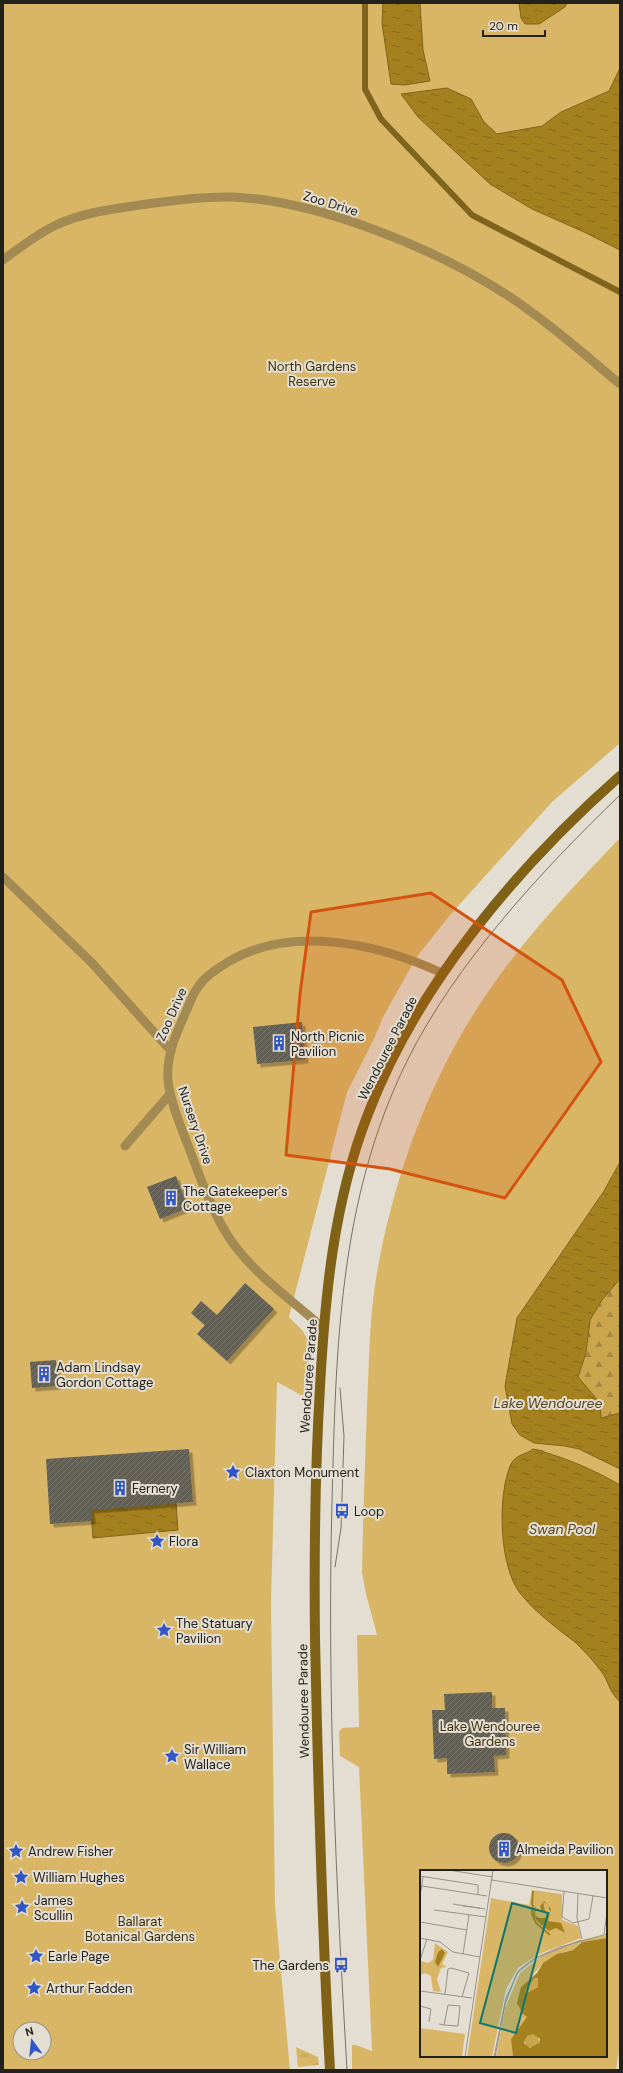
<svg xmlns="http://www.w3.org/2000/svg" width="623" height="2073" font-family="'DM Sans',sans-serif">
	<style>
		.grass { fill: url(#grass-tufts) }
		.forest { fill: url(#forest-firs) }
		.green { fill: #d9b665; fill-rule: evenodd }
		.water { fill: url(#water-ripples); stroke: #7e641d }
		.lines { fill: none; stroke-linecap: round; stroke-linejoin: round }
		.stream { stroke: #7e641d; stroke-width: 6 }
		.building { fill: url(#building-hatch); filter: url(#shadow) }
		.lane { stroke: #a38a53; stroke-width: 9 }
		.secondary { stroke: #7f6216; stroke-width: 10 }
		.tram { stroke: #76726a; stroke-width: 1 }
		.marked { fill: #d4530e; fill-opacity: 0.2; stroke: #d4530e; stroke-width: 3; stroke-linejoin: round }
		.labels { text-anchor: middle; stroke-width: 4; stroke-linejoin: round; paint-order: stroke }
		.street-label { font-size: 13px; fill: #23211c; stroke: #e4ded2 }
		.park-label { font-size: 13px; fill: #403008; stroke: #e4ded2 }
		.poi-label { font-size: 13px; fill: #23211c; stroke: #e4ded2; text-anchor: start }
		.water-label { font-size: 14px; font-style: italic; fill: #55451f; stroke: #e4ded2 }
		.inset-river { fill: none; stroke: #a5801e; stroke-width: 2 }
		.inset-road { fill: none; stroke: #979289; stroke-width: 1 }
		.view { fill: #0f766e; fill-opacity: 0.15; stroke: #0f766e; stroke-width: 2 }
		.inset-edge { fill: none; stroke: #23211c; stroke-width: 2 }
	</style>
	<defs>
		<pattern id="grass-tufts" width="24" height="20" patternUnits="userSpaceOnUse"><rect width="24" height="20" fill="#d9b665"/><path d="M3 7l-1-3M5 7V3M7 7l1-3M15 17l-1-3M17 17v-4M19 17l1-3" fill="none" stroke="#ba9c57"/></pattern>
		<pattern id="forest-firs" width="22" height="20" patternUnits="userSpaceOnUse"><rect width="22" height="20" fill="#cba54b"/><path d="M5 1l3.5 6h-7zM16 11l3.5 6h-7z" fill="#a4863e"/></pattern>
		<pattern id="water-ripples" width="26" height="14" patternUnits="userSpaceOnUse"><rect width="26" height="14" fill="#a5801e"/><path d="M2 4q2-2 4 0t4 0M15 11q2-2 4 0t4 0" fill="none" stroke="#86681a"/></pattern>
		<pattern id="building-hatch" width="6" height="6" patternUnits="userSpaceOnUse"><rect width="6" height="6" fill="#625e54"/><path d="M-1 1l2-2M0 6l6-6M5 7l2-2" fill="none" stroke="#79766e"/></pattern>
		<filter id="shadow"><feDropShadow dx="3.5" dy="3.5" stdDeviation="0" flood-color="#0004"/></filter>
	</defs>
	<rect width="100%" height="100%" fill="#e4ded2"/>
	<path class="grass" d="M296,2047L318,2057L319,2065L298,2067Z"/>
	<path class="forest" d="M620,1279V1413L601,1418L578,1377L586,1353L590,1320L602,1300Z"/>
	<g class="green">
		<path d="M3,3H620V743L552,802L450,915L416,958L383,1017L374,1039L347,1092L289,1317L303,1331L309,1343L308,1390L305,1395H301L277,1382L271,1602L275,1905L290,2070H3ZM20,2029H44V2053H20Z"/>
		<path d="M620,838V1162L604,1191L517,1318L505,1386L534,1443L565,1446L579,1449L620,1469V2046L616,2070H352V2045H356L372,2051L359,1767L340,1756L339,1732L342,1728L359,1727L357,1635H377L366,1594L362,1572C363,1517 365,1462 367,1406C369,1366 369,1325 375,1285C391,1183 429,1077 488,992C526,936 573,887 620,838ZM421,1871H606V2056H421Z"/>
	</g>
	<g class="water">
		<path d="M383,3H420L423,50L430,81L405,85L391,84L382,23Z"/>
		<path d="M519,3H567L565,7L539,24H525L521,18Z"/>
		<path d="M620,68V250L584,232L532,209L490,184L418,117L401,94L447,88L471,99L484,122L497,134L542,126L561,112L609,91Z"/>
		<path d="M620,1162V1279L602,1300L590,1320L586,1353L578,1377L600,1403L601,1418L620,1413V1469L579,1449L565,1446L534,1443L520,1435L512,1424L505,1386L517,1318L604,1191Z"/>
		<path d="M533,1449L543,1451L544,1452C571,1460 596,1471 620,1485V1702C607,1689 610,1683 601,1671C595,1663 588,1655 581,1648C575,1641 565,1635 558,1629C544,1618 531,1607 520,1593C499,1566 497,1495 511,1464C516,1454 526,1455 533,1449Z"/>
		<path d="M176,1503L178,1530L93,1538L91,1510Z"/>
	</g>
	<g class="lines">
		<path class="stream" d="M365,3V89L381,119L472,215L620,292"/>
	</g>
	<g class="building">
		<path d="M302,1022L305,1060L257,1064L253,1027Z"/>
		<path d="M176,1176L188,1208L160,1219L147,1187Z"/>
		<path d="M245,1283L274,1309L227,1361L197,1334L205,1325L191,1313L201,1301L217,1315Z"/>
		<path d="M56,1360L58,1386L32,1388L30,1362Z"/>
		<path d="M189,1449L193,1502L91,1510L92,1521L50,1524L46,1459Z"/>
		<path d="M492,1692V1708H505L506,1755L494,1756L495,1772L447,1774V1758L434,1759L432,1710H445L444,1694Z"/>
		<circle cx="504" cy="1848" r="15"/>
	</g>
	<g class="lines">
		<g class="lane">
			<path d="M3,260C19,248 36,235 54,226C81,213 111,209 140,205C171,201 201,196 232,197C318,200 439,250 510,297C549,323 584,354 620,384"/>
			<path d="M3,877L92,963L171,1051"/>
			<path d="M125,1146L170,1094"/>
			<path d="M323,1328C291,1299 252,1273 228,1236C211,1209 200,1177 189,1148C181,1127 171,1104 168,1081C166,1057 175,1036 185,1014C189,1005 192,995 198,987C205,976 217,969 228,962C292,924 379,944 442,973"/>
		</g>
		<path class="secondary" d="M330,2070C322,1926 318,1782 315,1638C314,1554 315,1471 320,1387C325,1294 334,1201 368,1114C417,985 518,866 620,776"/>
		<g class="tram">
			<path d="M335,1567L341,1528L344,1436L340,1388"/>
			<path d="M347,2070C336,1881 327,1692 332,1502C336,1351 338,1201 407,1061C455,964 542,870 620,795"/>
		</g>
	</g>
	<path class="marked" d="M431,893L562,980L601,1062L505,1198L390,1169L286,1155L300,994L311,912Z"/>
	<defs>
		<g id="building-bare" transform="scale(1.2)"><path d="M-4-6H4V6H1V3H-1V6H-4ZM-2.5-4.3h1.7v1.8h-1.7ZM.8-4.3h1.7v1.8H.8ZM-2.5-1h1.7V.8h-1.7ZM.8-1h1.7V.8H.8Z" fill="#3256c6" stroke="#e4ded2" stroke-width="2.5" paint-order="stroke"/></g>
		<g id="sight-bare" transform="scale(1.2)"><path d="M0-6L1.8-2.2L6-1.7L2.9 1.2L3.7 5.4L0 3.3L-3.7 5.4L-2.9 1.2L-6-1.7L-1.8-2.2Z" fill="#3256c6" stroke="#e4ded2" stroke-width="2.5" paint-order="stroke"/></g>
		<g id="bus-bare" transform="scale(1.2)"><path d="M-5-6H5V4H4V6H2V4H-2V6H-4V4H-5ZM-3.5-4V0h7V-4ZM-3.5 1.2v1.5H-2V1.2ZM2 1.2v1.5H3.5V1.2Z" fill="#3256c6" stroke="#e4ded2" stroke-width="2.5" paint-order="stroke"/></g>
	</defs>
	<g fill-rule="evenodd">
		<use href="#building-bare" x="279" y="1043"/>
		<use href="#building-bare" x="171" y="1198"/>
		<use href="#building-bare" x="44" y="1374"/>
		<use href="#sight-bare" x="233" y="1472"/>
		<use href="#building-bare" x="120" y="1488"/>
		<use href="#bus-bare" x="342" y="1511"/>
		<use href="#sight-bare" x="157" y="1541"/>
		<use href="#sight-bare" x="164" y="1630"/>
		<use href="#sight-bare" x="172" y="1756"/>
		<use href="#building-bare" x="504" y="1849"/>
		<use href="#sight-bare" x="16" y="1851"/>
		<use href="#sight-bare" x="21" y="1877"/>
		<use href="#sight-bare" x="22" y="1907"/>
		<use href="#sight-bare" x="36" y="1956"/>
		<use href="#bus-bare" x="341" y="1965"/>
		<use href="#sight-bare" x="34" y="1988"/>
	</g>
	<g class="labels">
		<g class="street-label">
			<text transform="translate(331 203) rotate(17)" y="5">Zoo Drive</text>
			<text transform="translate(171 1014) rotate(-66)" y="5">Zoo Drive</text>
			<text transform="translate(387 1048) rotate(-63)" y="5">Wendouree Parade</text>
			<text transform="translate(196 1125) rotate(71)" y="5">Nursery Drive</text>
			<text transform="translate(308 1376) rotate(-86)" y="5">Wendouree Parade</text>
			<text transform="translate(303 1701) rotate(-91)" y="5">Wendouree Parade</text>
		</g>
		<g class="park-label">
			<text x="312" y="371">North Gardens<tspan x="312" dy="15">Reserve</tspan></text>
			<text x="490" y="1731">Lake Wendouree<tspan x="490" dy="15">Gardens</tspan></text>
			<text x="140" y="1926">Ballarat<tspan x="140" dy="15">Botanical Gardens</tspan></text>
		</g>
		<g class="poi-label">
			<text x="291" y="1041">North Picnic<tspan x="291" dy="15">Pavilion</tspan></text>
			<text x="183" y="1196">The Gatekeeper's<tspan x="183" dy="15">Cottage</tspan></text>
			<text x="56" y="1372">Adam Lindsay<tspan x="56" dy="15">Gordon Cottage</tspan></text>
			<text x="245" y="1477">Claxton Monument</text>
			<text x="132" y="1493">Fernery</text>
			<text x="354" y="1516">Loop</text>
			<text x="169" y="1546">Flora</text>
			<text x="176" y="1628">The Statuary<tspan x="176" dy="15">Pavilion</tspan></text>
			<text x="184" y="1754">Sir William<tspan x="184" dy="15">Wallace</tspan></text>
			<text x="516" y="1854">Almeida Pavilion</text>
			<text x="28" y="1856">Andrew Fisher</text>
			<text x="33" y="1882">William Hughes</text>
			<text x="34" y="1905">James<tspan x="34" dy="15">Scullin</tspan></text>
			<text x="48" y="1961">Earle Page</text>
			<text x="329" y="1970" text-anchor="end">The Gardens</text>
			<text x="46" y="1993">Arthur Fadden</text>
		</g>
		<g class="water-label">
			<text x="548" y="1408">Lake Wendouree</text>
			<text x="562" y="1534">Swan Pool</text>
		</g>
	</g>
	<g transform="translate(420 1870)">
		<rect width="187" height="187" fill="#e4ded2"/>
		<path d="M115,108H118V117L105,124L106,119ZM105 171a7 7 0 1 1 14 0a7 7 0 1 1-14 0Z" fill="#cba54b"/>
		<path d="M112,20L142,24V50L158,56L161,68L119,84L98,98L86,119L72,187H47L71,28L109,35ZM187,65V68L160,73L153,80L143,82L123,93L100,121L111,136L107,148L91,169L93,187H76L85,138L100,103L120,87L137,79L161,70ZM15,73L28,82L22,94L27,97L21,98L17,109L21,122L13,121L11,106L5,103L0,105V91L8,93L13,90ZM0,158L45,164L42,187H0Z" fill="#d9b665"/>
		<path d="M124,31L131,39L128,51L141,53L145,63L136,58L129,61L117,51L113,44L116,35L115,45L119,48H126L130,42L128,35L123,32L125,41L122,42L120,36ZM187,68V187H93L91,169L107,147L103,144L97,133L101,117L117,103L123,93L137,84L153,80L162,72ZM115,108H118V117L105,124L106,119ZM113,164L120,169L119,173L110,178L104,173L107,166ZM22,79L25,83L18,97L15,92L18,82Z" fill="#a5801e" fill-rule="evenodd"/>
		<path class="inset-river" d="M112,35L113,21M113,35L112,44L116,53L130,65"/>
		<path class="inset-road" d="M28,0L73,7M0,6L58,15V24M72,10L187,28M2,16L67,26M144,22L142,47L153,53L169,49L173,26M158,24L157,48L162,69M0,27L3,7M33,34L65,39M43,36L60,38M14,40L66,47M0,52L47,60M184,64L187,41M0,68L20,72L33,82L60,87M43,84L49,45M0,90L7,69M0,121L52,128M25,124L28,99L31,98L49,103L42,127M0,136L11,139L9,152M19,154L24,155L36,156H38L40,136L28,135L24,155M45,187L73,0M74,187L86,128L99,100L115,88L140,77L187,64M75,187L85,134L97,103L116,88L161,70"/>
		<path class="view" d="M92,33L128,43L96,163L60,153Z"/>
		<rect width="187" height="187" class="inset-edge"/>
	</g>
	<rect width="623" height="2073" fill="none" stroke="#23211c" stroke-width="8"/>
	<g transform="translate(32 2041) rotate(345)"><circle r="19" fill="#e4ded2" stroke="#979289"/>
	<path d="M0-3L7 15L0 10L-7 15Z" fill="#3256c6"/>
	<text y="-6" font-size="11" font-weight="bold" text-anchor="middle" fill="#23211c">N</text>
	</g>
	<path d="M483 30v6h62v-6" fill="none" stroke="#23211c" stroke-width="2"/>
	<text x="489" y="30" font-size="12" fill="#23211c" stroke="#e4ded2" stroke-width="3" paint-order="stroke">20 m</text>
</svg>
